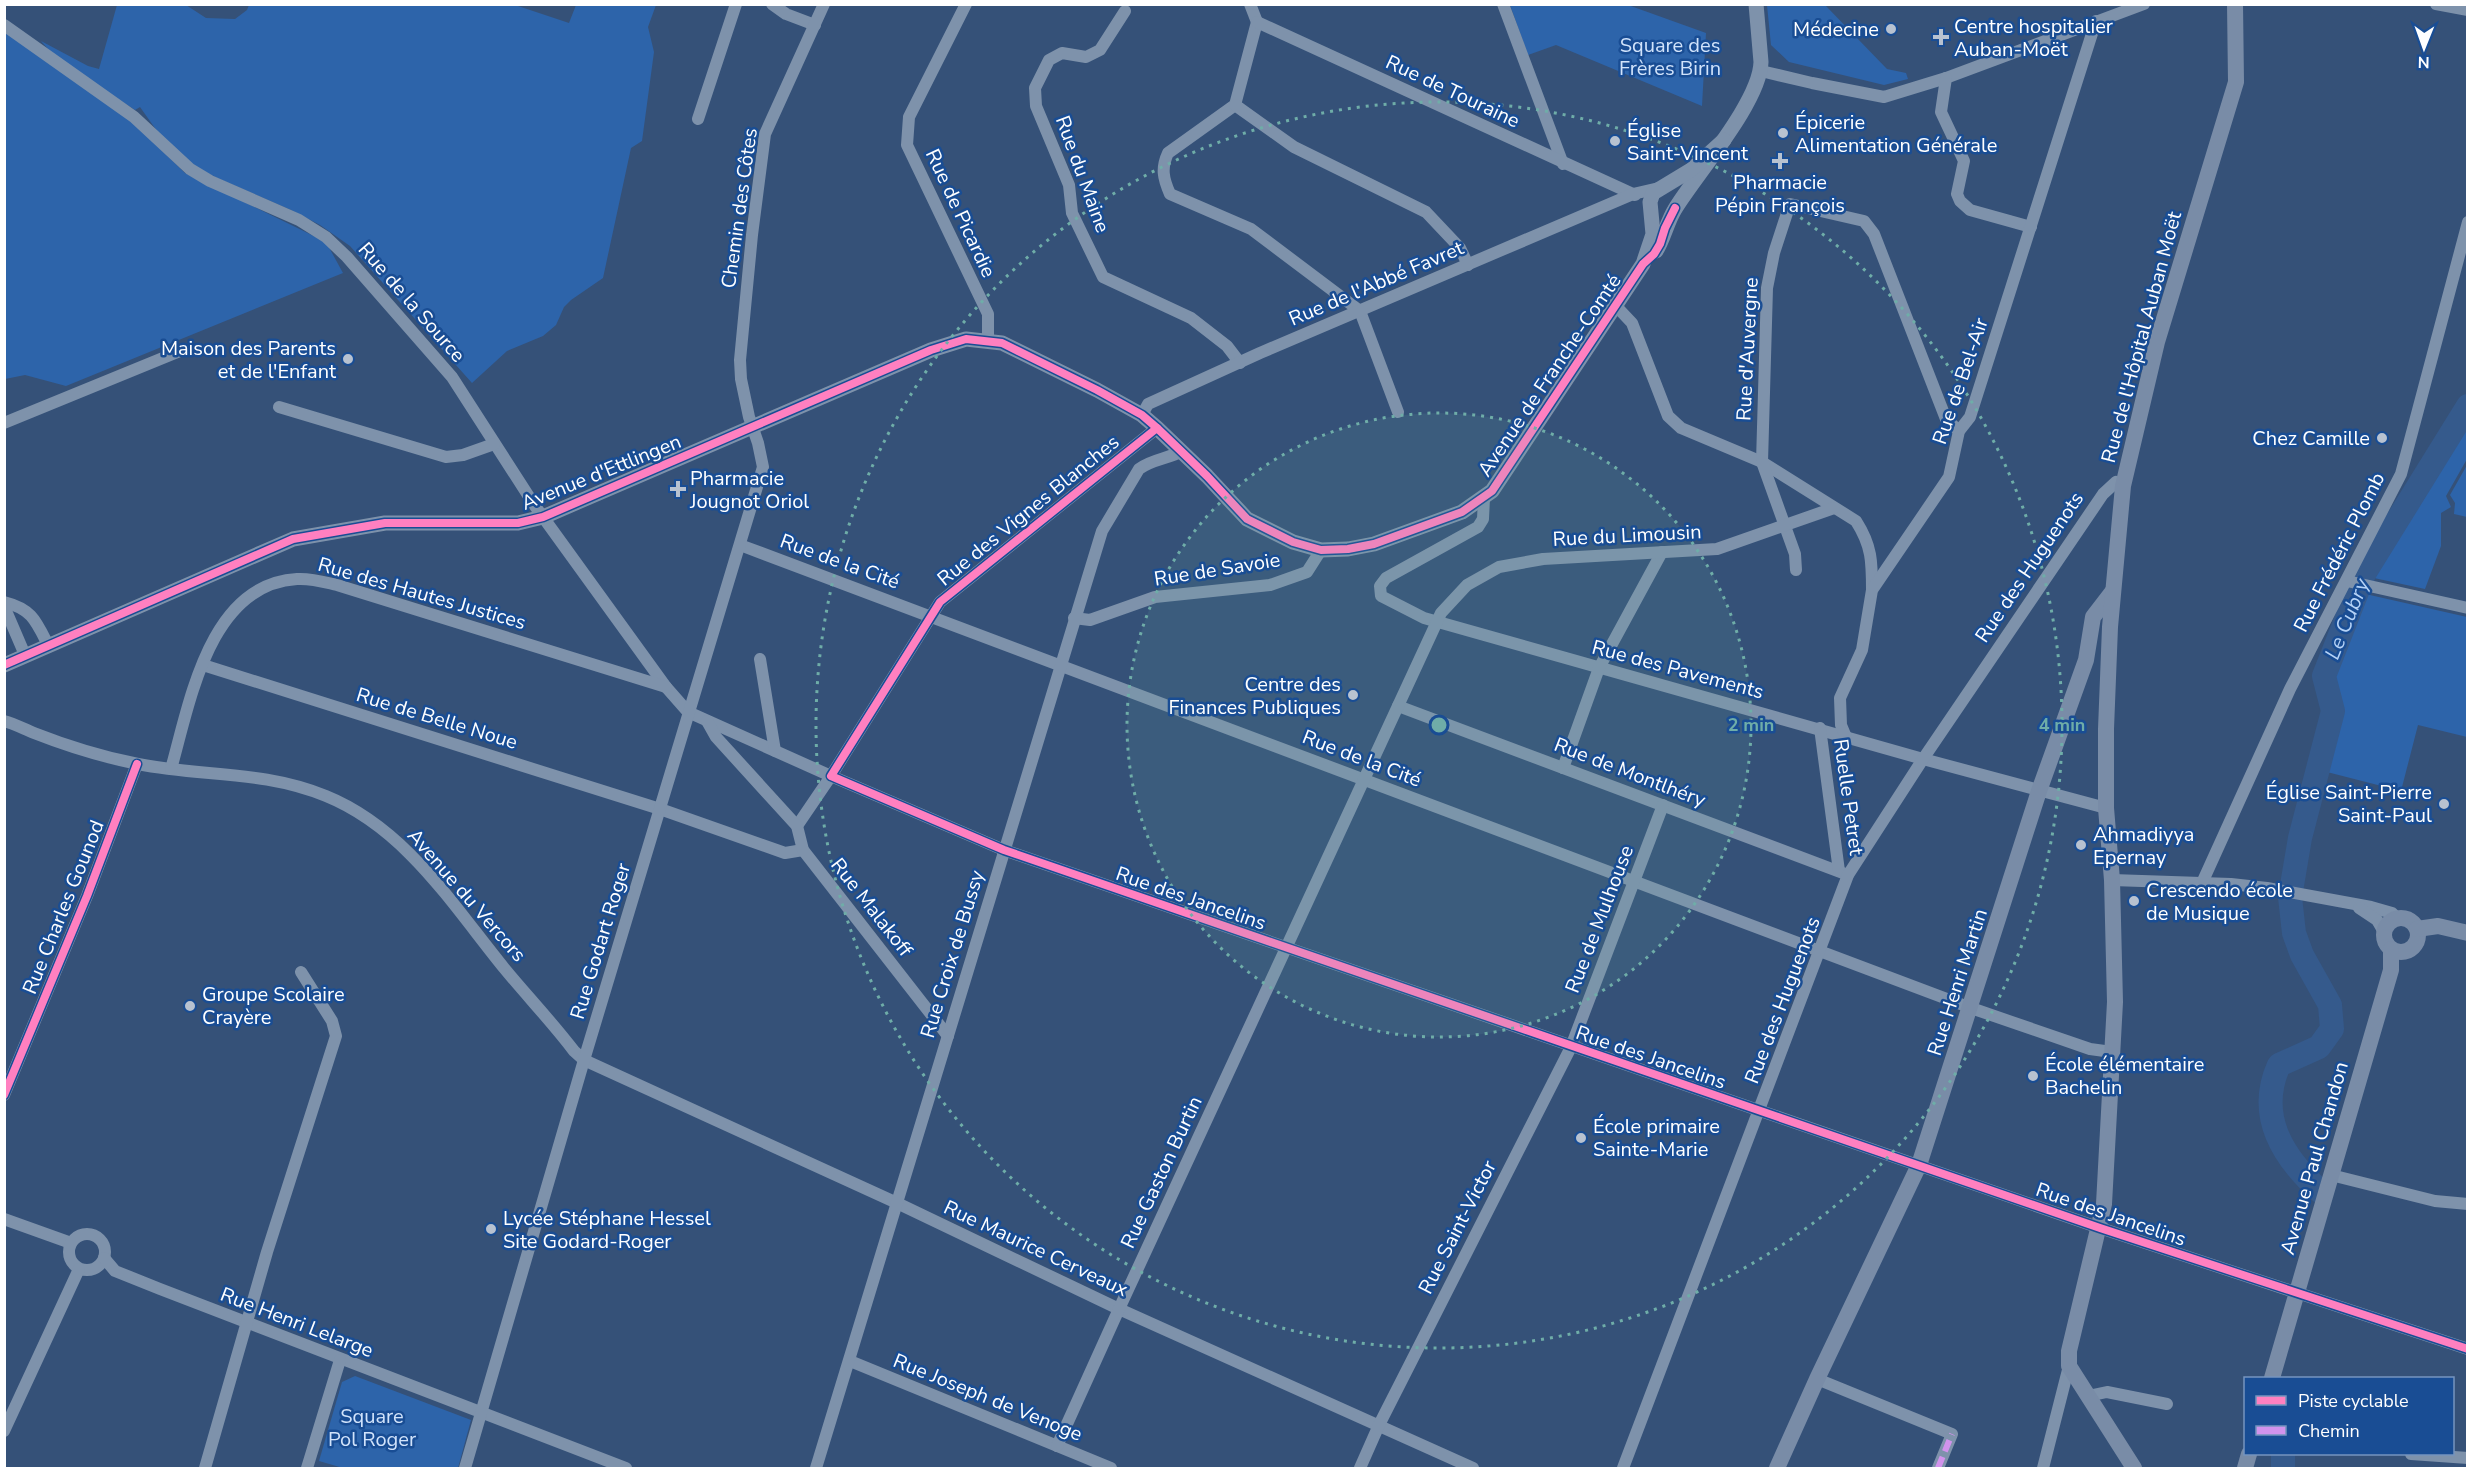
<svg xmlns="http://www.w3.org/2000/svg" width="2472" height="1473" font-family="'Nunito Sans',sans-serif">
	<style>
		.green { fill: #2d64aa }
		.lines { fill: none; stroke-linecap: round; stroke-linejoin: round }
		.river { stroke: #355a8c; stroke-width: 24 }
		.minor { stroke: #7e92ab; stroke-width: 12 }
		.tertiary { stroke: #7e92ab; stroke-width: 15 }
		.secondary { stroke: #798ca7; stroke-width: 16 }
		.quiet { stroke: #d193ec; stroke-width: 6; stroke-dasharray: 12 6; stroke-linecap: butt }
		.cycleway-casing { stroke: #194d94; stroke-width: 11 }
		.cycleway { stroke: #ff80c0; stroke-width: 8 }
		.ring { fill: none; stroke: #6fada8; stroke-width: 3; stroke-dasharray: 3 6 }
		.poi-dot { fill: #b8c2d0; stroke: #194d94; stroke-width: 2 }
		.labels { text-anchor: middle; stroke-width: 5; stroke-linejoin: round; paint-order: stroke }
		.poi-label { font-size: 20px; fill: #fff; stroke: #194d94; text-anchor: start }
		.park-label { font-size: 20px; fill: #d1e3fb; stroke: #194d94 }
		.street-label { font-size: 20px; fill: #fff; stroke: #194d94 }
		.water-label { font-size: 21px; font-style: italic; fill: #b6d3f7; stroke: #194d94 }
		.centre { fill: #6fada8; stroke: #194d94; stroke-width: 3 }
		.ring-label { font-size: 18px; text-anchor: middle; font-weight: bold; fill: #6fada8; stroke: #194d94; stroke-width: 5; stroke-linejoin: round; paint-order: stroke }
	</style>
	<rect width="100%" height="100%" fill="#355178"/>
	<g class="green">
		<path d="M512,4L569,23L576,5H656L648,27L654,52L642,141L631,148L603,278L571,300L564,307L556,325L543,336L507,351L472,383L350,246L320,225L291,210L217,178L194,166L162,138L140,107L135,110C106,90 63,68 41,41L88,66L99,69L117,5H186L206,18L235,19L247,10L249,5Z"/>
		<path d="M1510,5H1628L1706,33L1702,106L1556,45L1528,55Z"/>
		<path d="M1767,5H1825L1887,69L1906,73L1908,79L1884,85L1789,62L1771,45Z"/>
		<path d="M4,29L120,110L185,173L326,242L343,273L66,386L25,375L5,379Z"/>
		<path d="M2467,398V459L2446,496L2451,507L2441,513V546L2425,589L2360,575Z"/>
		<path d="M2467,465L2468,517H2467L2454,514L2455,503L2450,495Z"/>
		<path d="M2361,593L2467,617V737L2418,725L2401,791L2327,772L2340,709L2330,677Z"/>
		<path d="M355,1376L471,1420L458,1468H343L319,1461L342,1382Z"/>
	</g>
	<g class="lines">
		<g class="river">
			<path d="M2321,1192C2283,1158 2256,1116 2279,1065L2319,1047L2332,1029L2330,1005L2302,955L2294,933L2290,897L2300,838L2333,711L2324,676L2364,574L2468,406"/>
			<path d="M2283,1468V1454"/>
		</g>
		<g class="minor">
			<path d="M772,4L786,14L815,25"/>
			<path d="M966,4L909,117L907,145L988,314V341"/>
			<path d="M1250,4L1257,22"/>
			<path d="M1503,4L1563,164"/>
			<path d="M2436,4L2468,10"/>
			<path d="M1125,11L1100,50L1086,57L1062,53L1049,60L1035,88L1036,106L1069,185L1072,213L1103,277L1191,318L1227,346L1240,363"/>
			<path d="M1257,22L1235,105L1168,153C1161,168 1163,178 1170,194L1251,229L1360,311L1398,412"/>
			<path d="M1257,22L1635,195"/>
			<path d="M4,25L134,117L190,169L210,181L299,220L326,237L347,257L452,377L535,506L666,687L688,712L831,776L797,826"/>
			<path d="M1761,71L1812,83L1884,97L1946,78L2144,4"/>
			<path d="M1946,78L1941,112L1964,161L1957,194L1960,201L1970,210L2031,227"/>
			<path d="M1235,105L1294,147L1426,212L1460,248L1468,265"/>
			<path d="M698,119L736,4"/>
			<path d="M1615,305L1632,323L1668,416L1681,428L1762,462L1856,521C1872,546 1872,562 1872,590"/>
			<path d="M279,407L446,457L463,455L494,444"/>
			<path d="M1142,415L1148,404L1260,353L1633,194L1659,188"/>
			<path d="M4,423L180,351"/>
			<path d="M1157,428L940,602L831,776L1004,850L2100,1228L2468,1349"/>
			<path d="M1484,498L1483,519L1478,527L1386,578L1380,586L1381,596L1424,618L1923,759L2106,808"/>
			<path d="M740,545L1971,1008L2090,1049L2112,1052"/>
			<path d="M1796,570L1795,554L1762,462L1767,288L1774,253L1790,204L1864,221L1874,234L1946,419L1959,431"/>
			<path d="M2347,581L2468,608"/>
			<path d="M4,602C32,609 36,621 48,645"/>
			<path d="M4,606L25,655"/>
			<path d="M1074,618L1090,620L1155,597L1270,585L1307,572L1321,550"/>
			<path d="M760,659L775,751"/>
			<path d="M203,665L660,809L785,853L803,850"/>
			<path d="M1398,706L1848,875"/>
			<path d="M4,721C15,724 24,729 34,733C67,746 103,757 138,764C203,777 262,770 326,796C405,828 452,904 504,968C527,996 552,1022 574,1051L584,1060L897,1203L1119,1309L1473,1468"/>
			<path d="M707,721L716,737L797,826L803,850L948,1036"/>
			<path d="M1820,728L1839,871"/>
			<path d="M1846,737L1841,725L1840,698L1862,650L1872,590L1949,477L1959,431L1970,417L2096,21"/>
			<path d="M1563,768L1599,668L1662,552"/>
			<path d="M171,769C190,702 209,584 297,579C311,578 324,582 337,585L666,687"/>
			<path d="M2112,880L2231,884L2267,888L2371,907L2392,913L2397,918"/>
			<path d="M2202,883L2290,689L2401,474L2468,222"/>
			<path d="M2359,908L2377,920L2384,932"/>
			<path d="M4,1095L87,896L137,764"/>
			<path d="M2331,1175L2435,1201L2468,1204"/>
			<path d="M4,1219L71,1243"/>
			<circle cx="87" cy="1252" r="18"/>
			<path d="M104,1258L115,1271L160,1289L626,1468"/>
			<path d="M850,1361L1111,1468"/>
			<path d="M1817,1379L1952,1434L1938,1468"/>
			<path d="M2088,1396L2107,1392L2167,1404"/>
			<path d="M4,1431L79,1269"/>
			<path d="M1057,1446L1119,1309L1441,613L1467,585L1499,567L1543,559L1717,549L1834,508"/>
			<path d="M2411,1454L2468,1458"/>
			<path d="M205,1468L267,1252L336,1036L332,1021L301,972"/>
			<path d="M307,1468L340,1360"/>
			<path d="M465,1468L584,1060L763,467L758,443L749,417L741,379L740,360L752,235L765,134L824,4"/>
			<path d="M816,1468L1102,531L1139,469C1152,459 1168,459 1182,451"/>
			<path d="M1360,1468L1379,1425L1571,1047L1663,805"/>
			<path d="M1623,1468L1848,875L1923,759L2103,494L2116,482L2123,486"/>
			<path d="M2043,1468L2069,1366"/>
		</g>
		<g class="tertiary">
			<path d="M1656,251C1664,238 1667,222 1675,209C1697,173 1760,102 1761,62L1756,4"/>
			<path d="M4,665L293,539L385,523H518L543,517L931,350L966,339L1002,343L1097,390L1142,415L1157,428L1207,476L1247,519L1293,542L1321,550L1348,549L1374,544L1462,512L1492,491L1643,264L1653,234L1650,202L1653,193L1691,170L1724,140"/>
		</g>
		<g class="secondary">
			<circle cx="2401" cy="935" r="17"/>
			<path d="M2417,929L2438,926L2468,933"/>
			<path d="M2272,1378L2391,970V949"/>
			<path d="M1777,1468L1817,1379L1919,1165L2039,791L2086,660L2093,617L2113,591"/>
			<path d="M2134,1468L2069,1366V1351L2104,1204L2115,1002L2112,880L2106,808V729L2110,627L2123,486L2157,342L2236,82L2235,4"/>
			<path d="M2245,1468L2249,1454"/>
		</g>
		<path class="quiet" d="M1938,1468L1952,1434"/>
		<g class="cycleway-casing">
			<g id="cycleway">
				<path d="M1157,428L940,602L831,776L1004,850L2100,1228L2468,1349"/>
				<path d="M4,665L293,539L385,523H518L543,517L931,350L966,339L1002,343L1097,390L1142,415L1157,428L1207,476L1247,519L1293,542L1321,550L1348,549L1374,544L1462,512L1492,491L1643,264L1654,254L1660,244L1665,228L1675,208"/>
				<path d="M4,1095L87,896L137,764"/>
			</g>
		</g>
		<use href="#cycleway" class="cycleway"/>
	</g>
	<circle cx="1439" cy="725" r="312" fill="#6fada8" fill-opacity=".12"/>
	<g class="ring">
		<circle cx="1439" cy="725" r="312"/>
		<circle cx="1439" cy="725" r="623"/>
	</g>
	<g class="poi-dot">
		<circle cx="1891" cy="29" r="6"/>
		<path d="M1938 28h6v6h6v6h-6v6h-6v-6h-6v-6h6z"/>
		<circle cx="1783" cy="133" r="6"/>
		<circle cx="1615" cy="141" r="6"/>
		<path d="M1777 152h6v6h6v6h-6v6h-6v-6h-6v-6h6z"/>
		<circle cx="348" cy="359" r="6"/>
		<circle cx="2382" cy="438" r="6"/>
		<path d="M675 480h6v6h6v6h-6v6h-6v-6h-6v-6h6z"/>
		<circle cx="1353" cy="695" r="6"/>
		<circle cx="2444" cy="804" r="6"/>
		<circle cx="2081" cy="845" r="6"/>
		<circle cx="2134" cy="901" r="6"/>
		<circle cx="190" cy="1006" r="6"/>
		<circle cx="2033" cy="1076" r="6"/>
		<circle cx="1581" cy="1138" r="6"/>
		<circle cx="491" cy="1229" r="6"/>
	</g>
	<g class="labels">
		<g class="poi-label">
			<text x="1954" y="33">Centre hospitalier<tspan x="1954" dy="23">Auban-Moët</tspan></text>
			<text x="1879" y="36" text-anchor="end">Médecine</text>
			<text x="1795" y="129">Épicerie<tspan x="1795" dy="23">Alimentation Générale</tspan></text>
			<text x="1627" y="137">Église<tspan x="1627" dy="23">Saint-Vincent</tspan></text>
			<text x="1780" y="189" text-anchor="middle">Pharmacie<tspan x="1780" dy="23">Pépin François</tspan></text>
			<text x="336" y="355" text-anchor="end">Maison des Parents<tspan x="336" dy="23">et de l'Enfant</tspan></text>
			<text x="2370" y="445" text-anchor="end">Chez Camille</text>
			<text x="690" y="485">Pharmacie<tspan x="690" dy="23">Jougnot Oriol</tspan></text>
			<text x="1341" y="691" text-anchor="end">Centre des<tspan x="1341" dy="23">Finances Publiques</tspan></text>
			<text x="2432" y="799" text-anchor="end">Église Saint-Pierre<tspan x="2432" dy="23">Saint-Paul</tspan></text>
			<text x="2093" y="841">Ahmadiyya<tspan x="2093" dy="23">Epernay</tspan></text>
			<text x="2146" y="897">Crescendo école<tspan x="2146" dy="23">de Musique</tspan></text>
			<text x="202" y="1001">Groupe Scolaire<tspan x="202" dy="23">Crayère</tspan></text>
			<text x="2045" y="1071">École élémentaire<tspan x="2045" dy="23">Bachelin</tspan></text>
			<text x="1593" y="1133">École primaire<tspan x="1593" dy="23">Sainte-Marie</tspan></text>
			<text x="503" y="1225">Lycée Stéphane Hessel<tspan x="503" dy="23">Site Godard-Roger</tspan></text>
		</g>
		<g class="park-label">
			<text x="1670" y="52">Square des<tspan x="1670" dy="23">Frères Birin</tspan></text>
			<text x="372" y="1423">Square<tspan x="372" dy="23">Pol Roger</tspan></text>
		</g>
		<g class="street-label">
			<text transform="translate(1453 91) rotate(25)" y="7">Rue de Touraine</text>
			<text transform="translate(1083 174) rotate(70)" y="7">Rue du Maine</text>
			<text transform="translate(739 208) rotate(-82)" y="7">Chemin des Côtes</text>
			<text transform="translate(961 213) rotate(65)" y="7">Rue de Picardie</text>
			<text transform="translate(1376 283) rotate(-23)" y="7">Rue de l'Abbé Favret</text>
			<text transform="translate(412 302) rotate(49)" y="7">Rue de la Source</text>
			<text transform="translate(2141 337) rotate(-75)" y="7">Rue de l'Hôpital Auban Moët</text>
			<text transform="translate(1747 349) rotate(-87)" y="7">Rue d'Auvergne</text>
			<text transform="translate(1549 375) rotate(-56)" y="7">Avenue de Franche-Comté</text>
			<text transform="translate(1960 381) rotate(-71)" y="7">Rue de Bel-Air</text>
			<text transform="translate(601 472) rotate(-22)" y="7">Avenue d'Ettlingen</text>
			<text transform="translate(1028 510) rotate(-39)" y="7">Rue des Vignes Blanches</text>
			<text transform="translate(1627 535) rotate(-3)" y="7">Rue du Limousin</text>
			<text transform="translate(2339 552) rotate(-63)" y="7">Rue Frédéric Plomb</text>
			<text transform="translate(840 561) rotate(20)" y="7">Rue de la Cité</text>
			<text transform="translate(2029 567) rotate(-56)" y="7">Rue des Huguenots</text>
			<text transform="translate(1217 569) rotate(-9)" y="7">Rue de Savoie</text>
			<text transform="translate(422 593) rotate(16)" y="7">Rue des Hautes Justices</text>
			<text transform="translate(1678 669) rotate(15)" y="7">Rue des Pavements</text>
			<text transform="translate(437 718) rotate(17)" y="7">Rue de Belle Noue</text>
			<text transform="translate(1362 758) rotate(21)" y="7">Rue de la Cité</text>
			<text transform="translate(1630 772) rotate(21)" y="7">Rue de Montlhéry</text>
			<text transform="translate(1849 797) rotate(82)" y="7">Ruelle Petret</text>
			<text transform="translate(467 895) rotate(49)" y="7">Avenue du Vercors</text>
			<text transform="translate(1191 898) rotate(19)" y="7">Rue des Jancelins</text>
			<text transform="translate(63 907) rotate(-68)" y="7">Rue Charles Gounod</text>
			<text transform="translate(872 907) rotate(52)" y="7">Rue Malakoff</text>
			<text transform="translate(1599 919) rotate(-69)" y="7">Rue de Mulhouse</text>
			<text transform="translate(600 941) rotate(-73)" y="7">Rue Godart Roger</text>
			<text transform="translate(952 954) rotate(-73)" y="7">Rue Croix de Bussy</text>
			<text transform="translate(1957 982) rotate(-72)" y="7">Rue Henri Martin</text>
			<text transform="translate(1782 1000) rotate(-69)" y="7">Rue des Huguenots</text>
			<text transform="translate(1651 1057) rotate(19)" y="7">Rue des Jancelins</text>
			<text transform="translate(2314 1158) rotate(-74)" y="7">Avenue Paul Chandon</text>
			<text transform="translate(1161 1172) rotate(-65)" y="7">Rue Gaston Burtin</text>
			<text transform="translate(2111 1214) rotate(19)" y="7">Rue des Jancelins</text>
			<text transform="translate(1457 1227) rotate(-63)" y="7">Rue Saint-Victor</text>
			<text transform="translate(1036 1248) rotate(25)" y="7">Rue Maurice Cerveaux</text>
			<text transform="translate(297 1322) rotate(21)" y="7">Rue Henri Lelarge</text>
			<text transform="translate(988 1397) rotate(22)" y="7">Rue Joseph de Venoge</text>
		</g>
		<g class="water-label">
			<text transform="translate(2347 619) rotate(-68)" y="7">Le Cubry</text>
		</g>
	</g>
	<circle cx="1439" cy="725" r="9" class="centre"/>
	<g class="ring-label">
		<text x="1751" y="731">2 min</text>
		<text x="2062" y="731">4 min</text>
	</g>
	<rect width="2472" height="1473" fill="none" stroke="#ffffff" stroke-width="12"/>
	<rect x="2244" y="1377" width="210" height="78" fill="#194d94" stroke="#7594bf" stroke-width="1.5"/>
	<rect x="2256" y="1396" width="30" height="9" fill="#ff80c0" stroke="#7594bf" stroke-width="1.5"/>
	<text x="2298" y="1407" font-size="18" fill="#ffffff">Piste cyclable</text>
	<rect x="2256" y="1426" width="30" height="9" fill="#d193ec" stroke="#7594bf" stroke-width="1.5"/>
	<text x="2298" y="1437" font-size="18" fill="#ffffff">Chemin</text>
	<g transform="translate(2424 48) rotate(181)" stroke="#194d94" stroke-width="4.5" paint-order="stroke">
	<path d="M0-4.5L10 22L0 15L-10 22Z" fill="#ffffff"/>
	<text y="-9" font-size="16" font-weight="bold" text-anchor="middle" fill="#ffffff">N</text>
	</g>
</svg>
